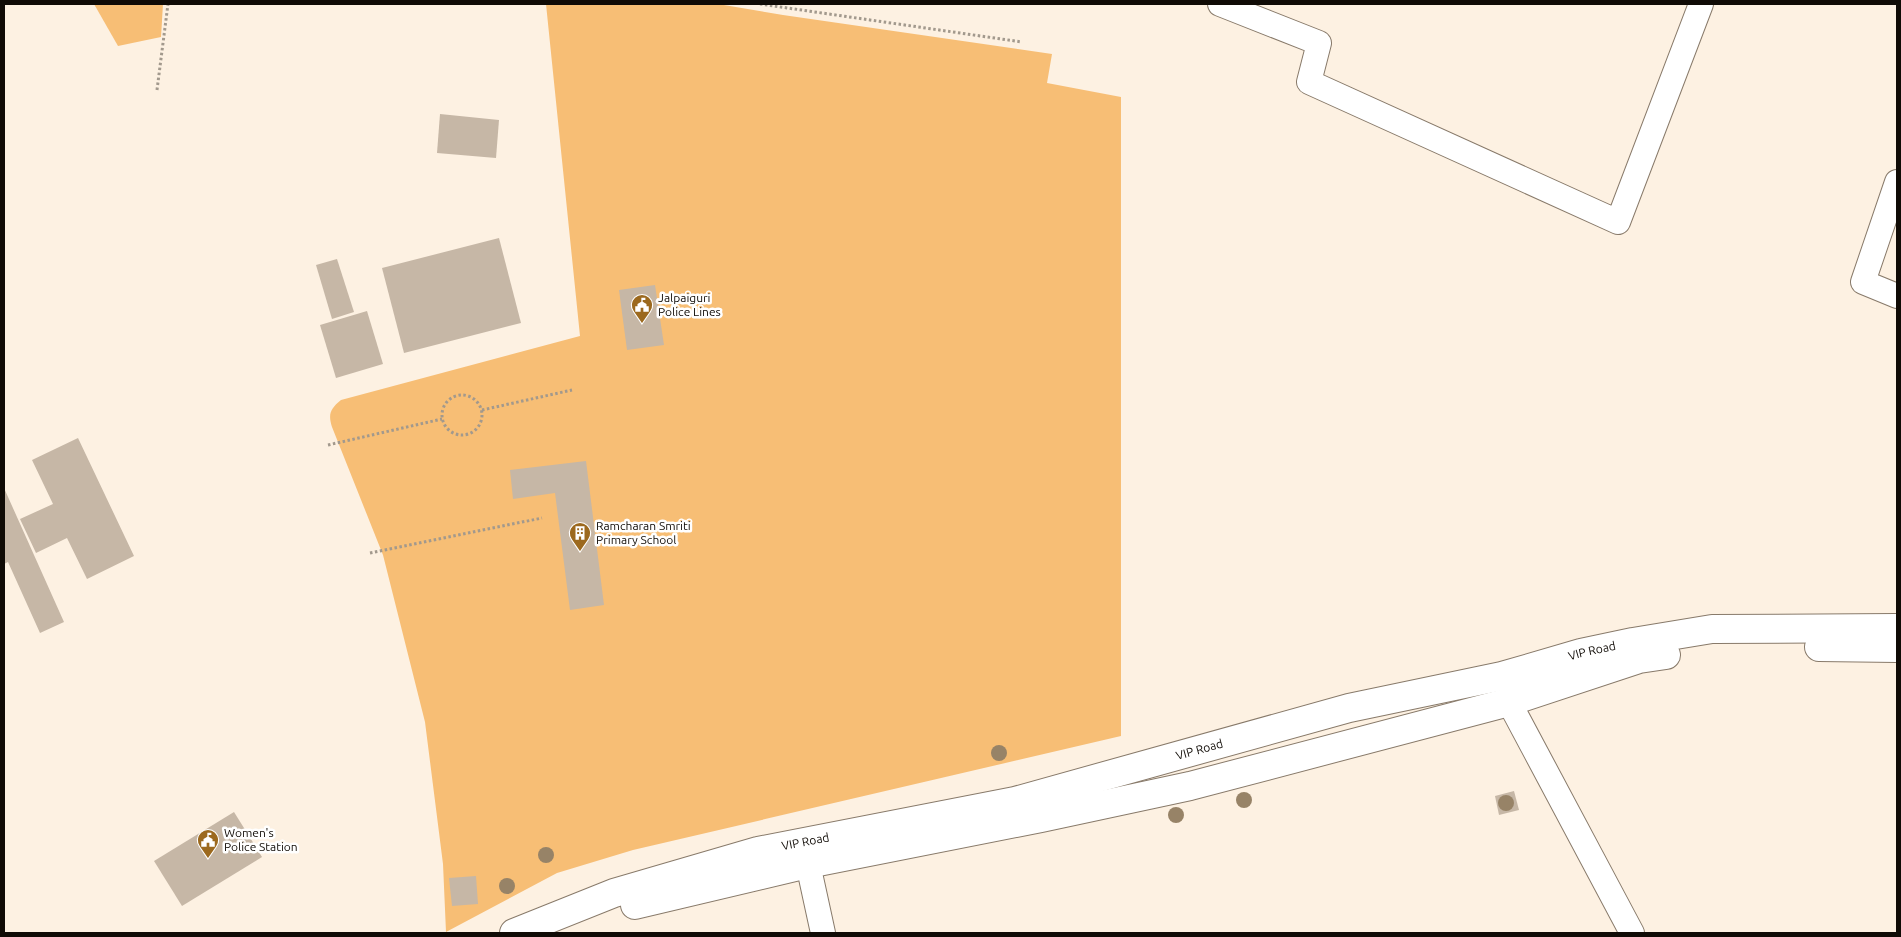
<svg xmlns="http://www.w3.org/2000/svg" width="1901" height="937" font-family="Ubuntu,sans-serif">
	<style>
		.green { fill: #f7be75 }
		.building { fill: #c6b7a6 }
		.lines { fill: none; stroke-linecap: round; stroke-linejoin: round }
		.minor-casing { stroke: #887a6a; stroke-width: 26 }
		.tertiary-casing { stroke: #887a6a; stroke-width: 30 }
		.path { stroke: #a2998d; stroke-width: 3; stroke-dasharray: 2.5 2.5; stroke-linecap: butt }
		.minor { stroke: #fff; stroke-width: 24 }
		.tertiary { stroke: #fff; stroke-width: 28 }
		.tree { fill: #978367 }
		.labels { text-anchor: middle; stroke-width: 5; stroke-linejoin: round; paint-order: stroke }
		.poi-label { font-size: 12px; fill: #100b06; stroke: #fff; text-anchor: start }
		.street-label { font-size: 12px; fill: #100b06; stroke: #fff }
	</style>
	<rect width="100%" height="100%" fill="#fdf1e2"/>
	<g class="green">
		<path d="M94,4H163L161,37L118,46Z"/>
		<path d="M546,4H718L783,15L1052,54L1047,83L1121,97V736L633,850L557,873L446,932L443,864L425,722L383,555L332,427C328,414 330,409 341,400L580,336Z"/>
	</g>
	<g class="building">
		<path d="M440,114L499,120L496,158L437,153Z"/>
		<path d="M499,238L521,323L404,353L382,268Z"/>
		<path d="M337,259L354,312L332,319L316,265Z"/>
		<path d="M655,285L664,345L627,350L619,290Z"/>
		<path d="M367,311L383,364L336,378L320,325Z"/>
		<path d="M78,438L134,556L87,579L67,538L36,553L20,519L53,504L32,460Z"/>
		<path d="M586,461L604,605L570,610L555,493L513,499L510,470Z"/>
		<path d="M4,488L64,622L40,633L8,562L4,564Z"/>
		<path d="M1514,791L1519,810L1499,815L1495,796Z"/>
		<path d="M234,812L262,857L182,906L154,861Z"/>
		<path d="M476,876L478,904L452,906L449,878Z"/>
	</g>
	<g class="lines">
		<g class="minor-casing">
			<g id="minor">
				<path d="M1220,4L1319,43L1309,82L1618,222L1701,4"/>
				<path d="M1897,182L1863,282L1897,296"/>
				<path d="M1509,702L1632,933"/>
				<path d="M808,864L823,933"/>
			</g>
		</g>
		<g class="tertiary-casing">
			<g id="tertiary">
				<path d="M1819,647L1897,648"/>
				<path d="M635,905L808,864L1041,818L1190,786L1509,702L1639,659L1666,655"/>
				<path id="s1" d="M514,933L614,893L758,851L1015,801L1349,708L1502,676L1581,653L1633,642L1712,629L1897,628"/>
			</g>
		</g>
		<g class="path">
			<path d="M760,4L1022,42"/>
			<path d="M157,90L168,4"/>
			<circle cx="462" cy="415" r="20"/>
			<path d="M482,410L572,390"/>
			<path d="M328,445L442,419"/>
			<path d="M370,553L542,518"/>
		</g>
		<use href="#minor" class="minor"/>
		<use href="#tertiary" class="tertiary"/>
	</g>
	<g class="tree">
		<circle cx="999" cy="753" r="8"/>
		<circle cx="1244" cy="800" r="8"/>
		<circle cx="1506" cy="803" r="8"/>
		<circle cx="1176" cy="815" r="8"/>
		<circle cx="546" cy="855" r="8"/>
		<circle cx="507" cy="886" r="8"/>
	</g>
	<defs>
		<g id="civic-pin" transform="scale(1.125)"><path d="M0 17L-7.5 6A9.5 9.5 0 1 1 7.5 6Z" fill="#9c691e" stroke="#fff"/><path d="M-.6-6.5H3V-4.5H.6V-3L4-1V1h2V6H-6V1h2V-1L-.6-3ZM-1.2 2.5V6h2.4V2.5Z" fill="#fff"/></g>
		<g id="building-pin" transform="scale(1.125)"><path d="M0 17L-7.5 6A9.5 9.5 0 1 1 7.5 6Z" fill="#9c691e" stroke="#fff"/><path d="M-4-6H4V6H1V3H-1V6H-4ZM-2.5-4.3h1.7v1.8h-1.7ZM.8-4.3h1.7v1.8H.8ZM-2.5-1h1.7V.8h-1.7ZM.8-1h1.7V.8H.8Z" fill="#fff"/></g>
	</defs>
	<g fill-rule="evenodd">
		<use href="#civic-pin" x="642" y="305"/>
		<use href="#building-pin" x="580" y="533"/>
		<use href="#civic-pin" x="208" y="840"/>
	</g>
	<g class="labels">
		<g class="poi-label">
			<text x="658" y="302">Jalpaiguri<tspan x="658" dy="14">Police Lines</tspan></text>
			<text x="596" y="530">Ramcharan Smriti<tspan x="596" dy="14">Primary School</tspan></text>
			<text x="224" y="837">Women's<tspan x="224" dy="14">Police Station</tspan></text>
		</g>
		<g class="street-label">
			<text dy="4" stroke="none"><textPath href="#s1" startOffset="1116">VIP Road</textPath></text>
			<text dy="4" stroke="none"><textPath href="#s1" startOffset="711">VIP Road</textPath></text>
			<text dy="4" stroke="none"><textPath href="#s1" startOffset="306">VIP Road</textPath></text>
		</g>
	</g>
	<rect width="1901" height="937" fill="none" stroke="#100b06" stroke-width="10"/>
</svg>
